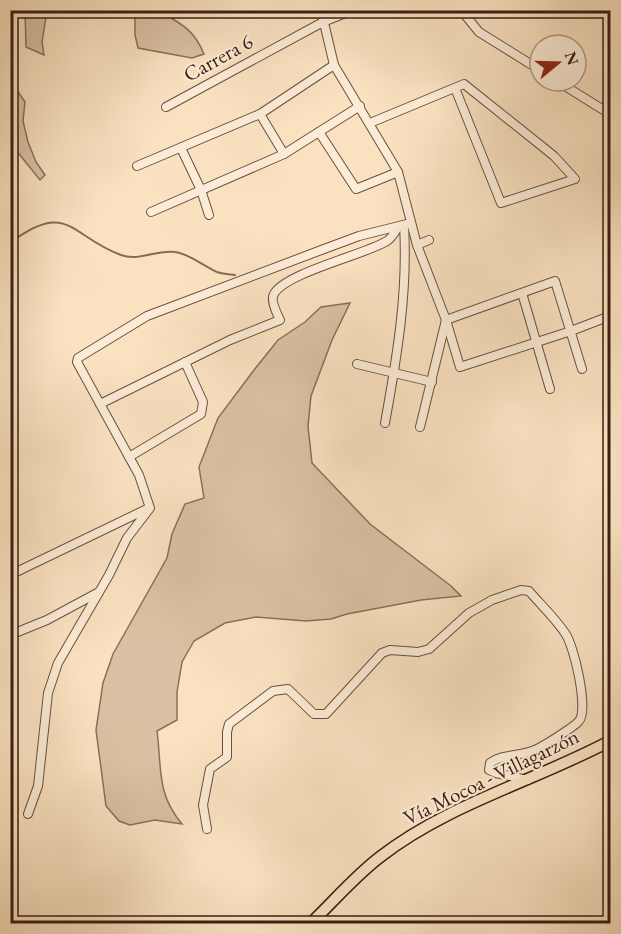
<svg xmlns="http://www.w3.org/2000/svg" width="621" height="934" font-family="'EB Garamond',serif">
	<style>
		.green { fill: #dac1a3; stroke: #8a705b; stroke-width: 1.5 }
		.lines { fill: none; stroke-linecap: round; stroke-linejoin: round }
		.stream { stroke: #876b58; stroke-width: 2 }
		.minor-casing { stroke: #6b4f3e; stroke-width: 10 }
		.major-casing { stroke: #3b1e13; stroke-width: 13 }
		.minor { stroke: #fcecd7; stroke-width: 8 }
		.major { stroke: #fae2c1; stroke-width: 10 }
		.labels { text-anchor: middle; stroke-width: 4.5; stroke-linejoin: round; paint-order: stroke }
		.street-label { font-size: 21px; fill: #3b1e13; stroke: #fcecd7 }
	</style>
	<rect width="100%" height="100%" fill="#fae2c1"/>
	<filter id="stains"><feTurbulence type="fractalNoise" baseFrequency=".00333" numOctaves="4"/><feColorMatrix values="0 0 0 0 .2 0 0 0 0 .09 0 0 0 0 .02 0 0 0 .5 -.17"/></filter>
	<radialGradient id="worn" r=".72"><stop offset=".6" stop-color="#630" stop-opacity="0"/><stop offset="1" stop-color="#630" stop-opacity=".3"/></radialGradient>
	<g class="green">
		<path d="M25,11H47L42,42L44,55L26,47Z"/>
		<path d="M135,11H163L164,14C184,25 195,32 204,54L192,58L138,48L135,35Z"/>
		<path d="M10,40L12,83L25,102L23,121L28,142L36,162L45,175L40,180L11,144Z"/>
		<path d="M350,303L332,340L311,396L308,426L312,463L370,524L451,586L461,596L421,600L347,614L331,619L306,621L256,617L225,623L194,641L182,662L177,692V720L157,731C162,768 156,793 182,824L155,820L130,825L119,821L106,806L96,730L103,683L113,654L167,558L172,534L185,504L204,498L199,467L218,418L254,370L278,340L305,322L321,307Z"/>
	</g>
	<g class="lines">
		<path class="stream" d="M10,243C68,199 71,237 121,255C139,262 157,249 175,252C190,254 203,266 217,272C222,274 229,274 235,275"/>
		<g class="minor-casing">
			<g id="minor">
				<path d="M321,10L334,65L398,172L417,245L446,320L460,367L571,331L610,316"/>
				<path d="M461,10L479,32L540,70"/>
				<path d="M557,81L610,114"/>
				<path d="M166,107L323,22L353,10"/>
				<path d="M260,114L284,154"/>
				<path d="M370,123L464,84L554,156L575,179L501,203L455,88"/>
				<path d="M319,132L356,189L398,172"/>
				<path d="M181,148L201,190L209,215"/>
				<path d="M137,166L260,114L334,65"/>
				<path d="M151,212L284,154L360,106"/>
				<path d="M417,245L429,240"/>
				<path d="M522,293L550,389"/>
				<path d="M357,364L432,382"/>
				<path d="M100,404L230,340L280,320C277,314 270,300 274,294C285,273 364,255 387,241C392,238 395,232 398,227"/>
				<path d="M385,423C397,357 408,292 404,225"/>
				<path d="M420,427L446,320L555,281L582,369"/>
				<path d="M129,457L201,414L203,402L185,362"/>
				<path d="M10,575L149,508"/>
				<path d="M10,635L47,620L99,592"/>
				<path d="M28,814L38,786L48,693L58,663L109,575L127,538L150,508L139,475L77,362L78,358L147,316L324,249L359,236L411,223"/>
				<path d="M207,829L203,805L210,769L227,757V732L229,724L273,691L288,689L314,714H326L382,653L390,650L418,652L429,649L469,613L492,600L521,590L529,591C541,605 555,618 565,633C574,645 589,710 579,721C574,727 545,745 537,749C522,757 503,753 490,763L489,770L496,773L527,780"/>
			</g>
		</g>
		<g class="major-casing">
			<path id="major" d="M310,924C333,902 355,876 380,857C448,804 535,781 610,741"/>
		</g>
		<use href="#minor" class="minor"/>
		<use href="#major" class="major"/>
	</g>
	<g class="labels">
		<g class="street-label">
			<text transform="translate(218 58) rotate(-29)" y="7">Carrera 6</text>
			<text transform="translate(491 777) rotate(-26)" y="7">Vía Mocoa - Villagarzón</text>
		</g>
	</g>
	<rect width="621" height="934" fill="none" stroke="#fae2c1" stroke-width="36"/>
	<rect x="12" y="12" width="597" height="910" fill="none" stroke="#3b1e13" stroke-width="3"/>
	<rect x="18" y="18" width="585" height="898" fill="none" stroke="#3b1e13" stroke-width="1.5"/>
	<g transform="translate(558 63) rotate(71)"><circle r="28" fill="#fcecd7" stroke="#af9a89" stroke-width="1.5"/>
	<path d="M0-4.5L10 22L0 15L-10 22Z" fill="#8f2418"/>
	<text y="-9" font-size="16" font-weight="bold" text-anchor="middle" fill="#3b1e13">N</text>
	</g>
	<rect width="100%" height="100%" filter="url(#stains)"/>
	<rect width="100%" height="100%" fill="url(#worn)"/>
</svg>
